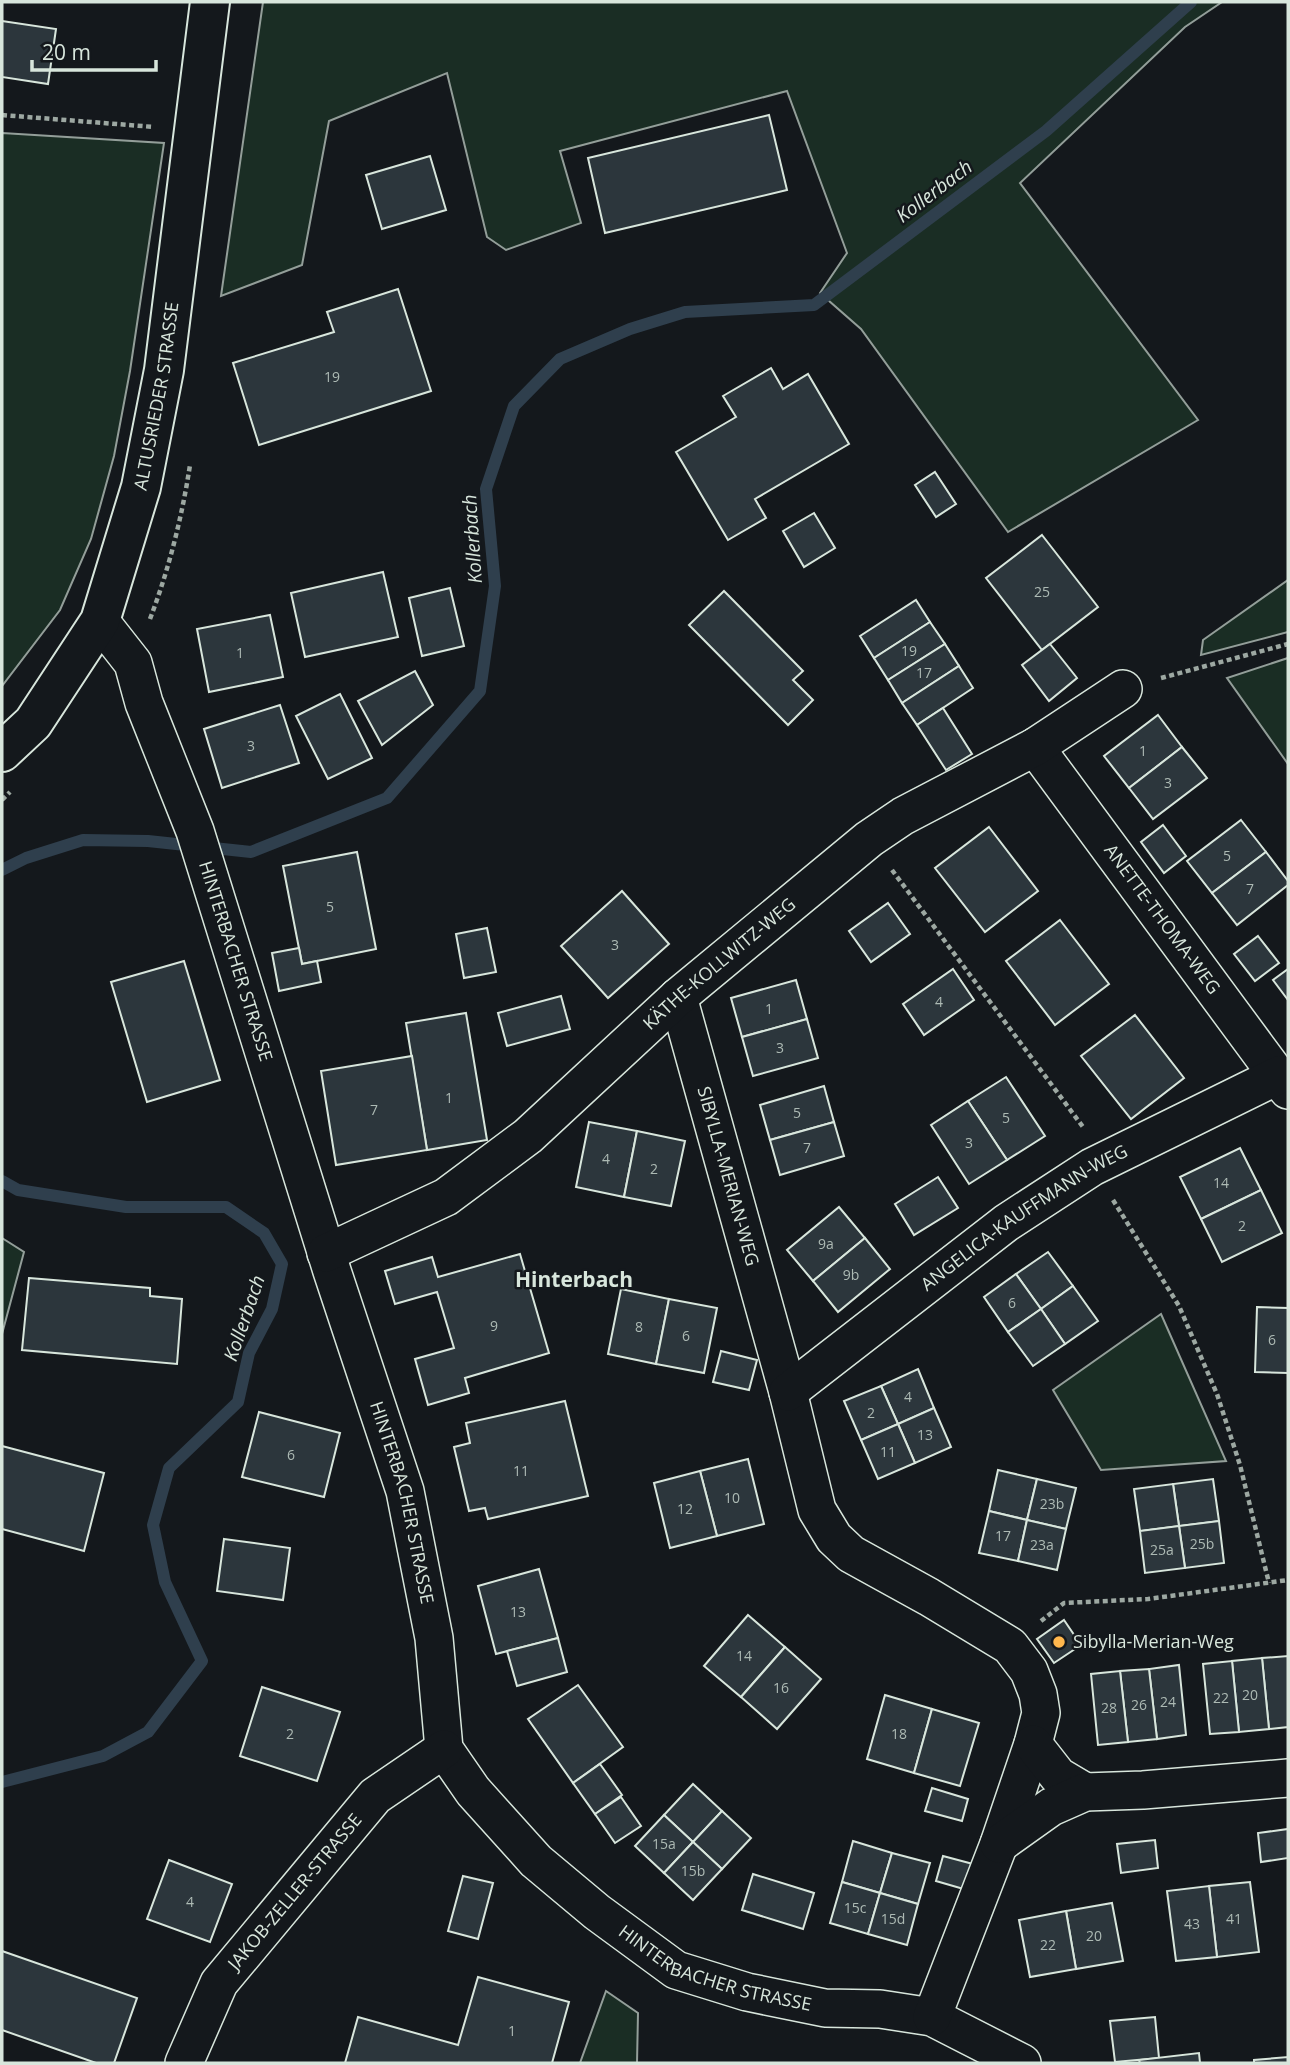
<svg xmlns="http://www.w3.org/2000/svg" width="1290" height="2065" font-family="'Open Sans',sans-serif">
	<style>
		.green { fill: #1a2d24; stroke: #939e99; stroke-width: 2 }
		.lines { fill: none; stroke-linecap: round; stroke-linejoin: round }
		.stream { stroke: #2f3f4d; stroke-width: 12 }
		.building { fill: #2c363c; stroke: #d8e6dc; stroke-width: 2 }
		.street-casing { stroke: #d8e6dc; stroke-width: 40 }
		.secondary-casing { stroke: #d8e6dc; stroke-width: 42 }
		.path { stroke: #9da8a2; stroke-width: 4.5; stroke-dasharray: 5 3.5; stroke-linecap: butt }
		.street { stroke: #14181c; stroke-width: 37 }
		.secondary { stroke: #14181c; stroke-width: 38 }
		.poi-dot { fill: #ffb74d; stroke: #14181c; stroke-width: 2.5 }
		.labels { text-anchor: middle; stroke-width: 5; stroke-linejoin: round; paint-order: stroke }
		.number-label { font-size: 14px; fill: #adbab4 }
		.street-label { font-size: 18px; fill: #d8e6dc; stroke: #14181c }
		.poi-label { font-size: 18px; fill: #d8e6dc; stroke: #14181c; text-anchor: start }
		.water-label { font-size: 19px; font-style: italic; fill: #d8e6dc; stroke: #14181c }
		.quarter-label { font-size: 21px; font-weight: bold; fill: #d8e6dc; stroke: #14181c }
	</style>
	<rect width="100%" height="100%" fill="#14181c"/>
	<g class="green">
		<path d="M263,2H1222L1185,27L1020,183L1198,420L1008,532L861,329L820,293L847,253L787,91L560,151L581,223L506,250L487,237L447,73L329,121L302,265L221,296Z"/>
		<path d="M2,133L164,143L130,371L114,456L91,539L60,610L2,686Z"/>
		<path d="M1288,580V632L1201,655L1203,640Z"/>
		<path d="M1288,658V764L1227,678Z"/>
		<path d="M2,1238L24,1252L2,1334Z"/>
		<path d="M1161,1314L1226,1461L1101,1470L1053,1390Z"/>
		<path d="M606,1991L638,2013L637,2063H580Z"/>
	</g>
	<g class="lines">
		<g class="stream">
			<path d="M2,870L26,858L83,840L148,841L251,852L387,798L480,691L495,586L486,489L514,406L560,359L630,329L685,312L814,305L1046,131L1191,2"/>
			<path d="M2,1181L18,1190L126,1207H226L264,1233L282,1264L272,1309L249,1353L238,1402L169,1468L153,1525L165,1582L202,1661L148,1732L103,1756L2,1782"/>
		</g>
	</g>
	<g class="building">
		<path d="M2,21L56,29L48,84L2,77Z"/>
		<path d="M769,115L787,190L605,233L588,158Z"/>
		<path d="M430,156L446,210L382,229L366,175Z"/>
		<path d="M398,289L431,391L259,445L233,363L334,332L327,312Z"/>
		<path d="M771,368L783,389L808,374L849,444L755,499L766,518L728,540L676,452L736,417L723,396Z"/>
		<path d="M935,472L956,504L936,517L915,485Z"/>
		<path d="M814,513L835,548L804,567L783,531Z"/>
		<path d="M1042,535L1098,607L1042,650L986,578Z"/>
		<path d="M383,572L398,637L305,657L291,593Z"/>
		<path d="M450,588L464,646L422,656L409,598Z"/>
		<path d="M724,591L803,671L793,680L813,700L788,725L689,625Z"/>
		<path d="M916,600L930,622L874,658L860,636Z"/>
		<path d="M270,615L283,677L209,692L197,629Z"/>
		<path d="M930,622L945,644L888,680L874,658Z"/>
		<path d="M945,644L959,666L902,703L888,680Z"/>
		<path d="M1050,644L1077,678L1049,701L1022,665Z"/>
		<path d="M959,666L973,688L917,725L902,703Z"/>
		<path d="M415,671L433,705L382,745L358,701Z"/>
		<path d="M340,694L372,758L328,779L296,716Z"/>
		<path d="M280,705L299,763L222,788L204,729Z"/>
		<path d="M943,708L972,754L946,770L917,725Z"/>
		<path d="M1158,715L1182,747L1129,788L1104,756Z"/>
		<path d="M1182,747L1207,778L1153,819L1129,788Z"/>
		<path d="M1241,820L1266,852L1212,893L1187,861Z"/>
		<path d="M1163,825L1186,856L1164,873L1141,842Z"/>
		<path d="M989,827L1038,891L985,932L935,868Z"/>
		<path d="M357,852L376,949L302,964L283,866Z"/>
		<path d="M1266,852L1288,881V885L1237,925L1212,893Z"/>
		<path d="M622,891L669,944L608,998L561,946Z"/>
		<path d="M888,903L910,934L871,962L849,931Z"/>
		<path d="M1060,920L1109,984L1055,1025L1006,961Z"/>
		<path d="M487,928L496,972L464,978L456,934Z"/>
		<path d="M1258,936L1279,963L1255,981L1234,954Z"/>
		<path d="M299,948L302,964L317,961L321,982L279,991L272,953Z"/>
		<path d="M184,961L220,1080L147,1102L111,982Z"/>
		<path d="M953,969L974,1000L924,1035L903,1004Z"/>
		<path d="M1288,969V1000L1273,980Z"/>
		<path d="M796,980L807,1019L742,1037L731,998Z"/>
		<path d="M561,996L570,1029L507,1046L498,1013Z"/>
		<path d="M466,1013L487,1140L427,1150L406,1023Z"/>
		<path d="M1135,1015L1184,1078L1131,1119L1081,1056Z"/>
		<path d="M807,1019L818,1058L753,1076L742,1037Z"/>
		<path d="M412,1056L427,1150L336,1165L321,1071Z"/>
		<path d="M1006,1077L1045,1136L1007,1160L968,1101Z"/>
		<path d="M824,1086L834,1122L770,1140L760,1105Z"/>
		<path d="M968,1101L1007,1160L969,1184L931,1125Z"/>
		<path d="M589,1122L637,1131L624,1197L576,1187Z"/>
		<path d="M834,1122L844,1156L780,1175L770,1140Z"/>
		<path d="M637,1131L685,1141L671,1206L624,1197Z"/>
		<path d="M1240,1148L1261,1190L1201,1219L1180,1177Z"/>
		<path d="M938,1177L958,1208L914,1235L895,1204Z"/>
		<path d="M1261,1190L1282,1233L1222,1262L1201,1219Z"/>
		<path d="M839,1207L865,1238L813,1281L787,1250Z"/>
		<path d="M865,1238L890,1269L838,1312L813,1281Z"/>
		<path d="M1048,1252L1073,1286L1041,1309L1016,1274Z"/>
		<path d="M520,1254L549,1353L465,1378L469,1393L428,1405L415,1359L454,1348L437,1292L395,1304L385,1271L432,1257L438,1277Z"/>
		<path d="M1016,1274L1041,1309L1008,1332L984,1297Z"/>
		<path d="M29,1278L150,1288V1296L182,1299L177,1364L22,1350Z"/>
		<path d="M1073,1286L1098,1321L1065,1344L1041,1309Z"/>
		<path d="M621,1289L669,1299L656,1364L608,1354Z"/>
		<path d="M669,1299L717,1308L704,1373L656,1364Z"/>
		<path d="M1257,1307L1288,1308V1373L1255,1372Z"/>
		<path d="M1041,1309L1065,1344L1033,1366L1008,1332Z"/>
		<path d="M721,1351L757,1360L749,1390L713,1382Z"/>
		<path d="M918,1369L934,1408L898,1424L881,1386Z"/>
		<path d="M881,1386L898,1424L861,1440L844,1401Z"/>
		<path d="M565,1401L588,1496L488,1519L485,1508L469,1511L454,1447L470,1443L466,1423Z"/>
		<path d="M934,1408L951,1447L915,1463L898,1424Z"/>
		<path d="M259,1412L340,1433L324,1497L242,1477Z"/>
		<path d="M898,1424L915,1463L878,1479L861,1440Z"/>
		<path d="M2,1446L104,1473L84,1551L2,1529Z"/>
		<path d="M748,1459L764,1524L717,1536L700,1471Z"/>
		<path d="M998,1470L1037,1479L1027,1520L989,1511Z"/>
		<path d="M700,1471L717,1536L670,1548L654,1483Z"/>
		<path d="M1037,1479L1076,1488L1066,1529L1027,1520Z"/>
		<path d="M1213,1479L1219,1521L1179,1526L1173,1484Z"/>
		<path d="M1173,1484L1179,1526L1140,1531L1134,1489Z"/>
		<path d="M989,1511L1027,1520L1018,1561L979,1553Z"/>
		<path d="M1027,1520L1066,1529L1057,1570L1018,1561Z"/>
		<path d="M1219,1521L1224,1563L1185,1568L1179,1526Z"/>
		<path d="M1179,1526L1185,1568L1145,1573L1140,1531Z"/>
		<path d="M224,1539L290,1548L283,1600L217,1591Z"/>
		<path d="M539,1569L558,1638L496,1654L478,1586Z"/>
		<path d="M748,1615L785,1647L741,1697L704,1666Z"/>
		<path d="M1064,1620L1081,1645L1054,1663L1037,1639Z"/>
		<path d="M558,1638L567,1672L517,1686L507,1651Z"/>
		<path d="M785,1647L821,1679L777,1729L741,1697Z"/>
		<path d="M1288,1656V1727L1269,1729L1262,1658Z"/>
		<path d="M1262,1658L1269,1729L1239,1732L1232,1661Z"/>
		<path d="M1232,1661L1239,1732L1210,1734L1203,1664Z"/>
		<path d="M1179,1665L1186,1735L1157,1739L1149,1669Z"/>
		<path d="M1149,1669L1157,1739L1128,1742L1120,1671Z"/>
		<path d="M1120,1671L1128,1742L1098,1745L1091,1674Z"/>
		<path d="M578,1685L623,1747L573,1783L528,1719Z"/>
		<path d="M262,1687L340,1712L317,1781L240,1756Z"/>
		<path d="M885,1695L932,1709L914,1773L867,1759Z"/>
		<path d="M932,1709L979,1723L960,1786L914,1773Z"/>
		<path d="M600,1764L622,1795L595,1814L573,1783Z"/>
		<path d="M693,1784L722,1811L693,1842L664,1815Z"/>
		<path d="M932,1788L968,1799L962,1821L925,1811Z"/>
		<path d="M621,1797L641,1826L615,1843L595,1814Z"/>
		<path d="M722,1811L751,1838L722,1869L693,1842Z"/>
		<path d="M664,1815L693,1842L664,1873L635,1846Z"/>
		<path d="M1288,1829V1858L1261,1862L1258,1833Z"/>
		<path d="M1155,1840L1158,1868L1121,1873L1117,1844Z"/>
		<path d="M853,1841L892,1853L880,1893L842,1882Z"/>
		<path d="M693,1842L722,1869L693,1900L664,1873Z"/>
		<path d="M892,1853L930,1863L918,1904L880,1893Z"/>
		<path d="M943,1856L973,1864L967,1890L936,1881Z"/>
		<path d="M169,1860L232,1884L210,1942L147,1919Z"/>
		<path d="M753,1874L814,1893L803,1929L742,1910Z"/>
		<path d="M463,1876L493,1883L478,1939L448,1931Z"/>
		<path d="M842,1882L880,1893L868,1934L830,1923Z"/>
		<path d="M1250,1882L1259,1952L1217,1957L1209,1886Z"/>
		<path d="M1209,1886L1217,1957L1176,1961L1167,1891Z"/>
		<path d="M880,1893L918,1904L907,1945L868,1934Z"/>
		<path d="M1112,1903L1123,1961L1076,1969L1066,1911Z"/>
		<path d="M1066,1911L1076,1969L1030,1977L1019,1920Z"/>
		<path d="M2,1951L137,1998L114,2063H96L2,2030Z"/>
		<path d="M478,1977L569,2002L552,2063H345L358,2017L458,2045Z"/>
		<path d="M1155,2017L1159,2058L1115,2062L1110,2021Z"/>
		<path d="M1199,2053L1200,2063H1140L1139,2060Z"/>
		<path d="M1288,2057V2063H1254V2060Z"/>
	</g>
	<g class="lines">
		<g class="street-casing">
			<g id="street">
				<path id="s1" d="M100,621L133,663L144,703L195,831L332,1271L405,1491L434,1638L444,1749L473,1791L536,1861L597,1912L676,1970L747,1992L825,2008L880,2009L932,2017L1022,2063"/>
				<path id="s2" d="M1035,747L1288,1090"/>
				<path id="s3" d="M678,997L788,1392L817,1510L834,1538L851,1554L929,1597L1010,1646L1029,1671L1038,1694L1041,1713L1033,1744L999,1844L932,2017"/>
				<path id="s4" d="M326,1253L446,1197L528,1136L678,997L869,839L903,816L1035,747L1123,689"/>
				<path id="s5" d="M788,1392L1006,1223L1092,1167L1279,1075"/>
				<path d="M1033,1744L1058,1776L1085,1792"/>
				<path d="M999,1844L1051,1807L1085,1792L1143,1790L1288,1778"/>
				<path id="s6" d="M184,2063L219,1983L375,1796L444,1749"/>
			</g>
		</g>
		<g class="secondary-casing">
			<g id="secondary">
				<path id="s7" d="M2,752L33,723L100,621L141,487L164,370L210,2"/>
			</g>
		</g>
		<g class="path">
			<path d="M2,115L154,127"/>
			<path d="M150,619C169,569 182,517 190,465"/>
			<path d="M1161,678L1288,644"/>
			<path d="M2,800L10,792"/>
			<path d="M892,870L1083,1127"/>
			<path d="M1113,1200L1179,1306L1217,1394L1240,1465L1269,1583"/>
			<path d="M1041,1621L1064,1603L1148,1599L1288,1580"/>
		</g>
		<use href="#street" class="street"/>
		<use href="#secondary" class="secondary"/>
	</g>
	<circle class="poi-dot" cx="1059" cy="1642" r="7"/>
	<g class="labels">
		<g class="number-label">
			<text x="332" y="382">19</text>
			<text x="1042" y="597">25</text>
			<text x="909" y="656">19</text>
			<text x="240" y="658">1</text>
			<text x="924" y="678">17</text>
			<text x="251" y="751">3</text>
			<text x="1143" y="756">1</text>
			<text x="1168" y="788">3</text>
			<text x="1227" y="861">5</text>
			<text x="1250" y="894">7</text>
			<text x="330" y="912">5</text>
			<text x="615" y="950">3</text>
			<text x="939" y="1007">4</text>
			<text x="769" y="1014">1</text>
			<text x="780" y="1053">3</text>
			<text x="449" y="1103">1</text>
			<text x="374" y="1115">7</text>
			<text x="797" y="1118">5</text>
			<text x="1006" y="1123">5</text>
			<text x="969" y="1148">3</text>
			<text x="807" y="1153">7</text>
			<text x="606" y="1164">4</text>
			<text x="654" y="1174">2</text>
			<text x="1221" y="1188">14</text>
			<text x="1242" y="1231">2</text>
			<text x="826" y="1249">9a</text>
			<text x="851" y="1280">9b</text>
			<text x="1012" y="1308">6</text>
			<text x="494" y="1331">9</text>
			<text x="639" y="1332">8</text>
			<text x="686" y="1341">6</text>
			<text x="1272" y="1345">6</text>
			<text x="908" y="1402">4</text>
			<text x="871" y="1418">2</text>
			<text x="925" y="1440">13</text>
			<text x="888" y="1457">11</text>
			<text x="291" y="1460">6</text>
			<text x="521" y="1476">11</text>
			<text x="732" y="1503">10</text>
			<text x="1052" y="1509">23b</text>
			<text x="685" y="1514">12</text>
			<text x="1003" y="1541">17</text>
			<text x="1202" y="1549">25b</text>
			<text x="1042" y="1550">23a</text>
			<text x="1162" y="1555">25a</text>
			<text x="518" y="1617">13</text>
			<text x="744" y="1661">14</text>
			<text x="781" y="1693">16</text>
			<text x="1250" y="1700">20</text>
			<text x="1221" y="1703">22</text>
			<text x="1168" y="1707">24</text>
			<text x="1139" y="1710">26</text>
			<text x="1109" y="1713">28</text>
			<text x="290" y="1739">2</text>
			<text x="899" y="1739">18</text>
			<text x="664" y="1849">15a</text>
			<text x="693" y="1876">15b</text>
			<text x="190" y="1907">4</text>
			<text x="855" y="1913">15c</text>
			<text x="893" y="1924">15d</text>
			<text x="1234" y="1924">41</text>
			<text x="1192" y="1929">43</text>
			<text x="1094" y="1941">20</text>
			<text x="1048" y="1950">22</text>
			<text x="512" y="2036">1</text>
		</g>
		<g class="street-label">
			<text dy="6" stroke="none"><textPath href="#s7" startOffset="397">ALTUSRIEDER STRASSE</textPath></text>
			<text dy="6" stroke="none"><textPath href="#s2" startOffset="214">ANETTE-THOMA-WEG</textPath></text>
			<text dy="6" stroke="none"><textPath href="#s1" startOffset="369">HINTERBACHER STRASSE</textPath></text>
			<text dy="6" stroke="none"><textPath href="#s4" startOffset="492">KÄTHE-KOLLWITZ-WEG</textPath></text>
			<text dy="6" stroke="none"><textPath href="#s3" startOffset="186">SIBYLLA-MERIAN-WEG</textPath></text>
			<text dy="6" stroke="none"><textPath href="#s5" startOffset="294">ANGELICA-KAUFFMANN-WEG</textPath></text>
			<text dy="6" stroke="none"><textPath href="#s1" startOffset="936">HINTERBACHER STRASSE</textPath></text>
			<text dy="6" stroke="none"><textPath href="#s6" startOffset="206">JAKOB-ZELLER-STRASSE</textPath></text>
			<text dy="6" stroke="none"><textPath href="#s1" startOffset="1545">HINTERBACHER STRASSE</textPath></text>
		</g>
		<g class="poi-label">
			<text x="1073" y="1648">Sibylla-Merian-Weg</text>
		</g>
		<g class="water-label">
			<text transform="translate(934 191) rotate(-37)" y="7">Kollerbach</text>
			<text transform="translate(472 539) rotate(-94)" y="7">Kollerbach</text>
			<text transform="translate(244 1318) rotate(-71)" y="7">Kollerbach</text>
		</g>
		<g class="quarter-label">
			<text x="574" y="1287">Hinterbach</text>
		</g>
	</g>
	<rect width="1290" height="2065" fill="none" stroke="#d8e6dc" stroke-width="7"/>
	<path d="M32 60v10h124v-10" fill="none" stroke="#d8e6dc" stroke-width="3.5"/>
	<text x="42" y="60" font-size="21" fill="#d8e6dc" stroke="#14181c" stroke-width="5" paint-order="stroke">20 m</text>
</svg>
